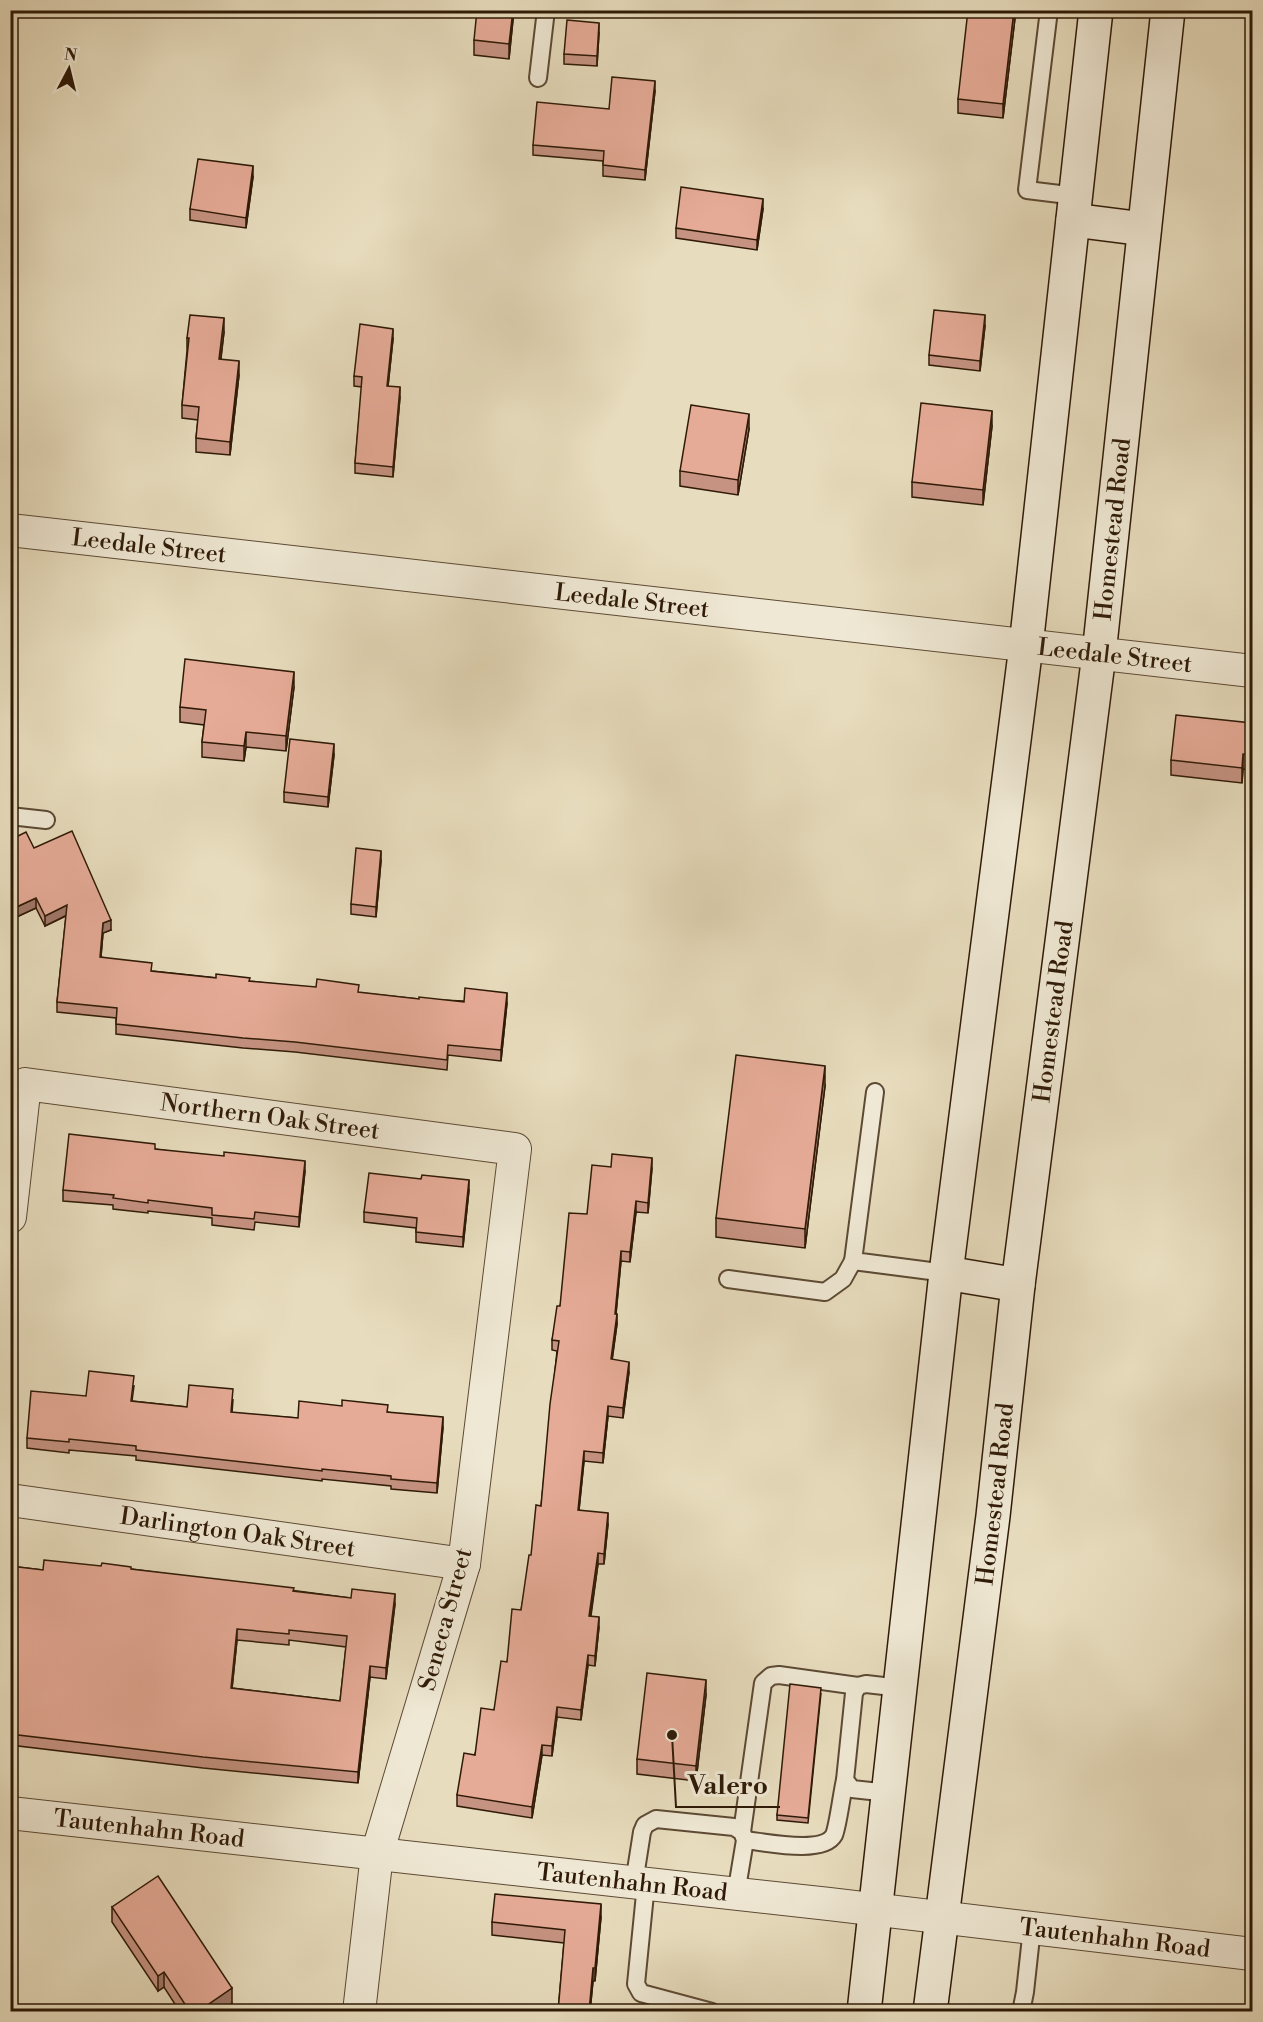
<svg xmlns="http://www.w3.org/2000/svg" width="1263" height="2022" font-family="'Libre Bodoni',serif">
	<style>
		.lines { fill: none; stroke-linecap: round; stroke-linejoin: round }
		.service-casing { stroke: #5d4a34; stroke-width: 20 }
		.minor-casing { stroke: #5d4a34; stroke-width: 34 }
		.secondary-casing { stroke: #2f1a07; stroke-width: 36 }
		.service { stroke: #efe8d4; stroke-width: 16 }
		.minor { stroke: #efe8d4; stroke-width: 32 }
		.secondary { stroke: #efe8d4; stroke-width: 33 }
		.wall { fill: #c69382; stroke: #2f1a07; stroke-width: 1.5; fill-rule: evenodd }
		.shaded-wall { fill: #a1786a; stroke: #2f1a07; stroke-width: 1.5 }
		.building { fill: #e6ab97; stroke: #2f1a07; stroke-width: 1.5; fill-rule: evenodd }
		.labels { text-anchor: middle; stroke-width: 6; stroke-linejoin: round; paint-order: stroke }
		.street-label { font-size: 24px; fill: #2f1a07; stroke: #efe8d4 }
		.leader { fill: none; stroke: #2f1a07; stroke-width: 2 }
		.callout-dot { fill: #2f1a07; stroke: #efe8d4; stroke-width: 2 }
		.callout-label { font-size: 26px; text-anchor: middle; font-weight: bold; fill: #2f1a07; stroke: #efe8d4; stroke-width: 6; stroke-linejoin: round; paint-order: stroke }
	</style>
	<rect width="100%" height="100%" fill="#e7dcbd"/>
	<filter id="stains"><feTurbulence type="fractalNoise" baseFrequency=".00333" numOctaves="4"/><feColorMatrix values="0 0 0 0 .2 0 0 0 0 .09 0 0 0 0 .02 0 0 0 .5 -.17"/></filter>
	<radialGradient id="worn" r=".72"><stop offset=".6" stop-color="#630" stop-opacity="0"/><stop offset="1" stop-color="#630" stop-opacity=".3"/></radialGradient>
	<g class="lines">
		<g class="service-casing">
			<g id="service">
				<path d="M1049,10L1027,190L1076,196"/>
				<path d="M538,78L546,10"/>
				<path d="M10,816L46,820"/>
				<path d="M875,1092L853,1261L946,1273"/>
				<path d="M728,1279L825,1292L843,1279L853,1261"/>
				<path d="M889,1793L852,1789L845,1780L854,1693L858,1686L866,1684L901,1688"/>
				<path d="M742,1832L763,1683L771,1676L779,1675L858,1686"/>
				<path d="M745,1840C765,1842 823,1855 834,1835C838,1826 842,1792 845,1780"/>
				<path d="M634,1883L642,1832L645,1825L656,1819L734,1827L742,1832L745,1840L736,1894"/>
				<path d="M646,1884L636,1984L641,1993L712,2012"/>
				<path d="M1021,2012L1025,1992L1032,1928"/>
			</g>
		</g>
		<g class="minor-casing">
			<g id="minor">
				<path id="s1" d="M10,530L1252,671"/>
				<path id="s2" d="M10,1217L25,1084L515,1149L464,1564L377,1854L359,2012"/>
				<path id="s3" d="M10,1500L464,1564"/>
				<path id="s4" d="M10,1813L829,1904L1252,1954"/>
			</g>
		</g>
		<g class="secondary-casing">
			<g id="secondary">
				<path d="M1073,220L1144,229"/>
				<path d="M946,1273L1018,1285"/>
				<path d="M864,2012L946,1273L1026,646L1096,10"/>
				<path id="s5" d="M930,2012L993,1516L1018,1285L1099,654L1168,10"/>
			</g>
		</g>
		<use href="#service" class="service"/>
		<use href="#minor" class="minor"/>
		<use href="#secondary" class="secondary"/>
	</g>
	<g class="wall">
		<path d="M514,10L509,59L474,55V40Z"/>
		<path d="M1016,10L1003,118L958,113V99Z"/>
		<path d="M599,33L597,66L564,64V54Z"/>
		<path d="M655,91L645,180L603,176V161L533,155V145L609,109Z"/>
		<path d="M253,177L246,228L190,220V209Z"/>
		<path d="M763,209L757,250L676,238V228Z"/>
		<path d="M985,326L980,371L929,365V355Z"/>
		<path d="M224,332L221,359L239,375L230,455L196,452V438L198,420L182,418V405L187,351V338Z"/>
		<path d="M393,339L388,386L400,397L393,477L355,473V463L362,387L354,386V376Z"/>
		<path d="M992,426L983,505L912,497V482Z"/>
		<path d="M749,429L738,495L680,486V471Z"/>
		<path d="M294,687L286,751L246,747L244,761L202,757V742L204,725L180,722V707Z"/>
		<path d="M1252,723V770L1243,769L1242,783L1171,775V760Z"/>
		<path d="M334,755L328,807L284,802V792Z"/>
		<path d="M10,840L34,848L111,930L103,933L101,957L152,971L419,999L507,1003L501,1061L448,1055L447,1070L295,1052L243,1048L116,1034V1018L57,1012V1002L66,916L45,926L36,908L10,920Z"/>
		<path d="M381,861L376,917L351,914V904Z"/>
		<path d="M825,1086L805,1248L716,1237V1218Z"/>
		<path d="M155,1149L305,1171L299,1227L255,1222L254,1230L212,1225V1218L148,1211V1213L113,1209V1205L63,1201V1190Z"/>
		<path d="M611,1167L652,1168L648,1213L636,1212L630,1262L621,1261L616,1314L617,1324L612,1359L629,1372L623,1418L608,1416L603,1463L584,1461L579,1510L608,1524L604,1564H598L591,1616L599,1627L595,1666L588,1665L581,1720L557,1717L552,1756L542,1755L532,1818L457,1806V1795L494,1710L521,1610L541,1506L557,1351L552,1350V1340L560,1306L587,1214Z"/>
		<path d="M421,1179L469,1190L463,1247L416,1242V1228L364,1222V1212Z"/>
		<path d="M134,1386L132,1401L187,1407L233,1400L232,1413L298,1418L388,1412L443,1427L437,1493L391,1489V1486L322,1479V1481L136,1460V1456L69,1450V1453L27,1448V1438L86,1396Z"/>
		<path d="M10,1566L43,1570L131,1569L395,1604L386,1679L370,1677L358,1783L203,1768L10,1745ZM237,1640L289,1645V1640L346,1647L340,1701L232,1688Z"/>
		<path d="M821,1693L808,1823L777,1820V1815Z"/>
		<path d="M706,1695L696,1781L637,1774V1759Z"/>
		<path d="M112,1907L232,2003L220,2012H180L164,1987L158,1991L112,1922Z"/>
		<path d="M601,1917L595,1981H593L590,2012H558L564,1943L492,1935V1922Z"/>
	</g>
	<g class="shaded-wall">
		<path d="M513,10H514L509,59V44Z"/>
		<path d="M1014,10H1016L1003,118V104Z"/>
		<path d="M599,23V33L597,66V56Z"/>
		<path d="M655,81V91L645,180V170Z"/>
		<path d="M253,166V177L246,228V218Z"/>
		<path d="M763,199V209L757,250V240Z"/>
		<path d="M985,315V326L980,371V361Z"/>
		<path d="M224,318V332L219,372V359Z"/>
		<path d="M393,329V339L387,396V386Z"/>
		<path d="M239,361V375L230,455V442Z"/>
		<path d="M400,387V397L393,477V467Z"/>
		<path d="M992,411V426L983,505V490Z"/>
		<path d="M749,414V429L738,495V480Z"/>
		<path d="M294,672V687L286,751V736Z"/>
		<path d="M246,732V747L244,761V746Z"/>
		<path d="M334,744V755L328,807V797Z"/>
		<path d="M1243,754V769L1242,783V768Z"/>
		<path d="M381,851V861L376,917V907Z"/>
		<path d="M36,898V908L10,920V910Z"/>
		<path d="M67,905V915L45,926V916Z"/>
		<path d="M111,920V930L103,933L100,967V957L103,923Z"/>
		<path d="M507,993V1003L501,1061V1050Z"/>
		<path d="M825,1066V1086L805,1248V1229Z"/>
		<path d="M652,1158V1168L648,1213V1203Z"/>
		<path d="M305,1161V1171L299,1227V1217Z"/>
		<path d="M469,1180V1190L463,1247V1237Z"/>
		<path d="M636,1201V1212L630,1262V1252Z"/>
		<path d="M621,1251V1261L615,1324V1314Z"/>
		<path d="M617,1314V1324L611,1369V1359Z"/>
		<path d="M629,1362V1372L623,1418V1408Z"/>
		<path d="M608,1406V1416L603,1463V1453Z"/>
		<path d="M443,1417V1427L437,1493V1483Z"/>
		<path d="M584,1451V1461L578,1520V1510Z"/>
		<path d="M608,1513V1524L604,1564V1554Z"/>
		<path d="M598,1553V1564L589,1626V1616Z"/>
		<path d="M395,1594V1604L386,1679V1668Z"/>
		<path d="M599,1617V1627L595,1666V1656Z"/>
		<path d="M237,1629V1640L231,1699V1688Z"/>
		<path d="M588,1655V1665L581,1720V1710Z"/>
		<path d="M370,1666V1677L358,1783V1772Z"/>
		<path d="M706,1680V1695L696,1781V1766Z"/>
		<path d="M557,1707V1717L552,1756V1746Z"/>
		<path d="M542,1745V1755L532,1818V1807Z"/>
		<path d="M601,1904V1917L595,1981V1968Z"/>
		<path d="M593,1968V1981L590,2012H589Z"/>
		<path d="M164,1972V1987L158,1991V1976Z"/>
		<path d="M232,1988V2003L220,2012H197Z"/>
	</g>
	<g class="building">
		<path d="M477,10H513L509,44L474,40Z"/>
		<path d="M968,10H1014L1003,104L958,99Z"/>
		<path d="M567,20L599,23L597,56L564,54Z"/>
		<path d="M612,77L655,81L645,170L603,165L604,151L533,145L537,102L609,109Z"/>
		<path d="M198,159L253,166L246,218L190,209Z"/>
		<path d="M681,187L763,199L757,240L676,228Z"/>
		<path d="M934,310L985,315L980,361L929,355Z"/>
		<path d="M190,315L224,318L219,359L239,361L230,442L196,438L199,407L182,405L189,338H187Z"/>
		<path d="M360,324L393,329L387,386L400,387L393,467L355,463L362,377L354,376Z"/>
		<path d="M921,403L992,411L983,490L912,482Z"/>
		<path d="M691,405L749,414L738,480L680,471Z"/>
		<path d="M185,659L294,672L286,736L246,732L244,746L202,742L206,710L180,707Z"/>
		<path d="M1176,715L1252,723V755L1243,754L1242,768L1171,760Z"/>
		<path d="M290,739L334,744L328,797L284,792Z"/>
		<path d="M72,831L111,920L103,923L100,957L152,963L151,971L216,978V974L250,978L249,981L316,987L317,979L359,985L358,992L419,999V997L464,1002L465,988L507,993L501,1050L448,1045L447,1060L295,1042L243,1038L116,1024L117,1008L57,1002L67,905L45,916L36,898L10,910V840L26,832L34,848Z"/>
		<path d="M356,848L381,851L376,907L351,904Z"/>
		<path d="M736,1055L825,1066L805,1229L716,1218Z"/>
		<path d="M69,1134L155,1144V1149L224,1156V1152L305,1161L299,1217L255,1212L254,1219L212,1215V1208L148,1200V1203L113,1198L114,1195L63,1190Z"/>
		<path d="M612,1154L652,1158L648,1203L636,1201L630,1252L621,1251L615,1314H617L611,1359L629,1362L623,1408L608,1406L603,1453L584,1451L578,1510L608,1513L604,1554L598,1553L589,1616L599,1617L595,1656L588,1655L581,1710L557,1707L552,1746L542,1745L532,1807L457,1795L464,1753L475,1755L481,1708L494,1710L501,1661L507,1662L512,1609L521,1610L529,1555H531L536,1505L541,1506L550,1404L559,1341L552,1340L557,1306H560L569,1213L587,1214L592,1165L611,1167Z"/>
		<path d="M369,1173L421,1179L422,1175L469,1180L463,1237L416,1232L417,1218L364,1212Z"/>
		<path d="M89,1371L134,1376L131,1401L187,1407L189,1385L233,1389L231,1412L298,1418L299,1401L342,1406V1400L388,1405L387,1412L443,1417L437,1483L391,1479V1476L322,1469V1471L136,1450V1446L69,1439V1442L27,1438L31,1391L86,1396Z"/>
		<path d="M44,1560L101,1566L102,1563L131,1567V1569L294,1588L293,1591L351,1598L352,1589L395,1594L386,1668L370,1666L358,1772L203,1757L10,1734V1566L43,1570ZM237,1629L289,1634V1630L347,1636L340,1701L231,1688Z"/>
		<path d="M647,1673L706,1680L696,1766L637,1759Z"/>
		<path d="M790,1684L821,1688L808,1818L777,1815Z"/>
		<path d="M158,1876L232,1988L197,2012H190L164,1972L158,1976L112,1907Z"/>
		<path d="M495,1894L601,1904L595,1968H593L589,2012H558L565,1930L492,1922Z"/>
	</g>
	<g class="labels">
		<g class="street-label">
			<text dy="8" stroke="none"><textPath href="#s5" startOffset="1494">Homestead Road</textPath></text>
			<text dy="8" stroke="none"><textPath href="#s1" startOffset="140">Leedale Street</textPath></text>
			<text dy="8" stroke="none"><textPath href="#s1" startOffset="626">Leedale Street</textPath></text>
			<text dy="8" stroke="none"><textPath href="#s1" startOffset="1112">Leedale Street</textPath></text>
			<text dy="8" stroke="none"><textPath href="#s5" startOffset="1008">Homestead Road</textPath></text>
			<text dy="8" stroke="none"><textPath href="#s2" startOffset="381">Northern Oak Street</textPath></text>
			<text dy="8" stroke="none"><textPath href="#s5" startOffset="522">Homestead Road</textPath></text>
			<text dy="8" stroke="none"><textPath href="#s3" startOffset="230">Darlington Oak Street</textPath></text>
			<text transform="translate(445 1619) rotate(-75)" y="8">Seneca Street</text>
			<text dy="8" stroke="none"><textPath href="#s4" startOffset="140">Tautenhahn Road</textPath></text>
			<text dy="8" stroke="none"><textPath href="#s4" startOffset="626">Tautenhahn Road</textPath></text>
			<text dy="8" stroke="none"><textPath href="#s4" startOffset="1112">Tautenhahn Road</textPath></text>
		</g>
	</g>
	<path class="leader" d="M672 1735L676 1807H780"/>
	<circle class="callout-dot" cx="672" cy="1735" r="6"/>
	<g class="callout-label">
		<text x="728" y="1794">Valero</text>
	</g>
	<rect width="1263" height="2022" fill="none" stroke="#e7dcbd" stroke-width="36"/>
	<rect x="12" y="12" width="1239" height="1998" fill="none" stroke="#2f1a07" stroke-width="3"/>
	<rect x="18" y="18" width="1227" height="1986" fill="none" stroke="#2f1a07" stroke-width="1.5"/>
	<g transform="translate(69 69) rotate(7)" stroke="#efe8d4" stroke-width="4.5" paint-order="stroke">
	<path d="M0-4.5L10 22L0 15L-10 22Z" fill="#2f1a07"/>
	<text y="-9" font-size="16" font-weight="bold" text-anchor="middle" fill="#2f1a07">N</text>
	</g>
	<rect width="100%" height="100%" filter="url(#stains)"/>
	<rect width="100%" height="100%" fill="url(#worn)"/>
</svg>
